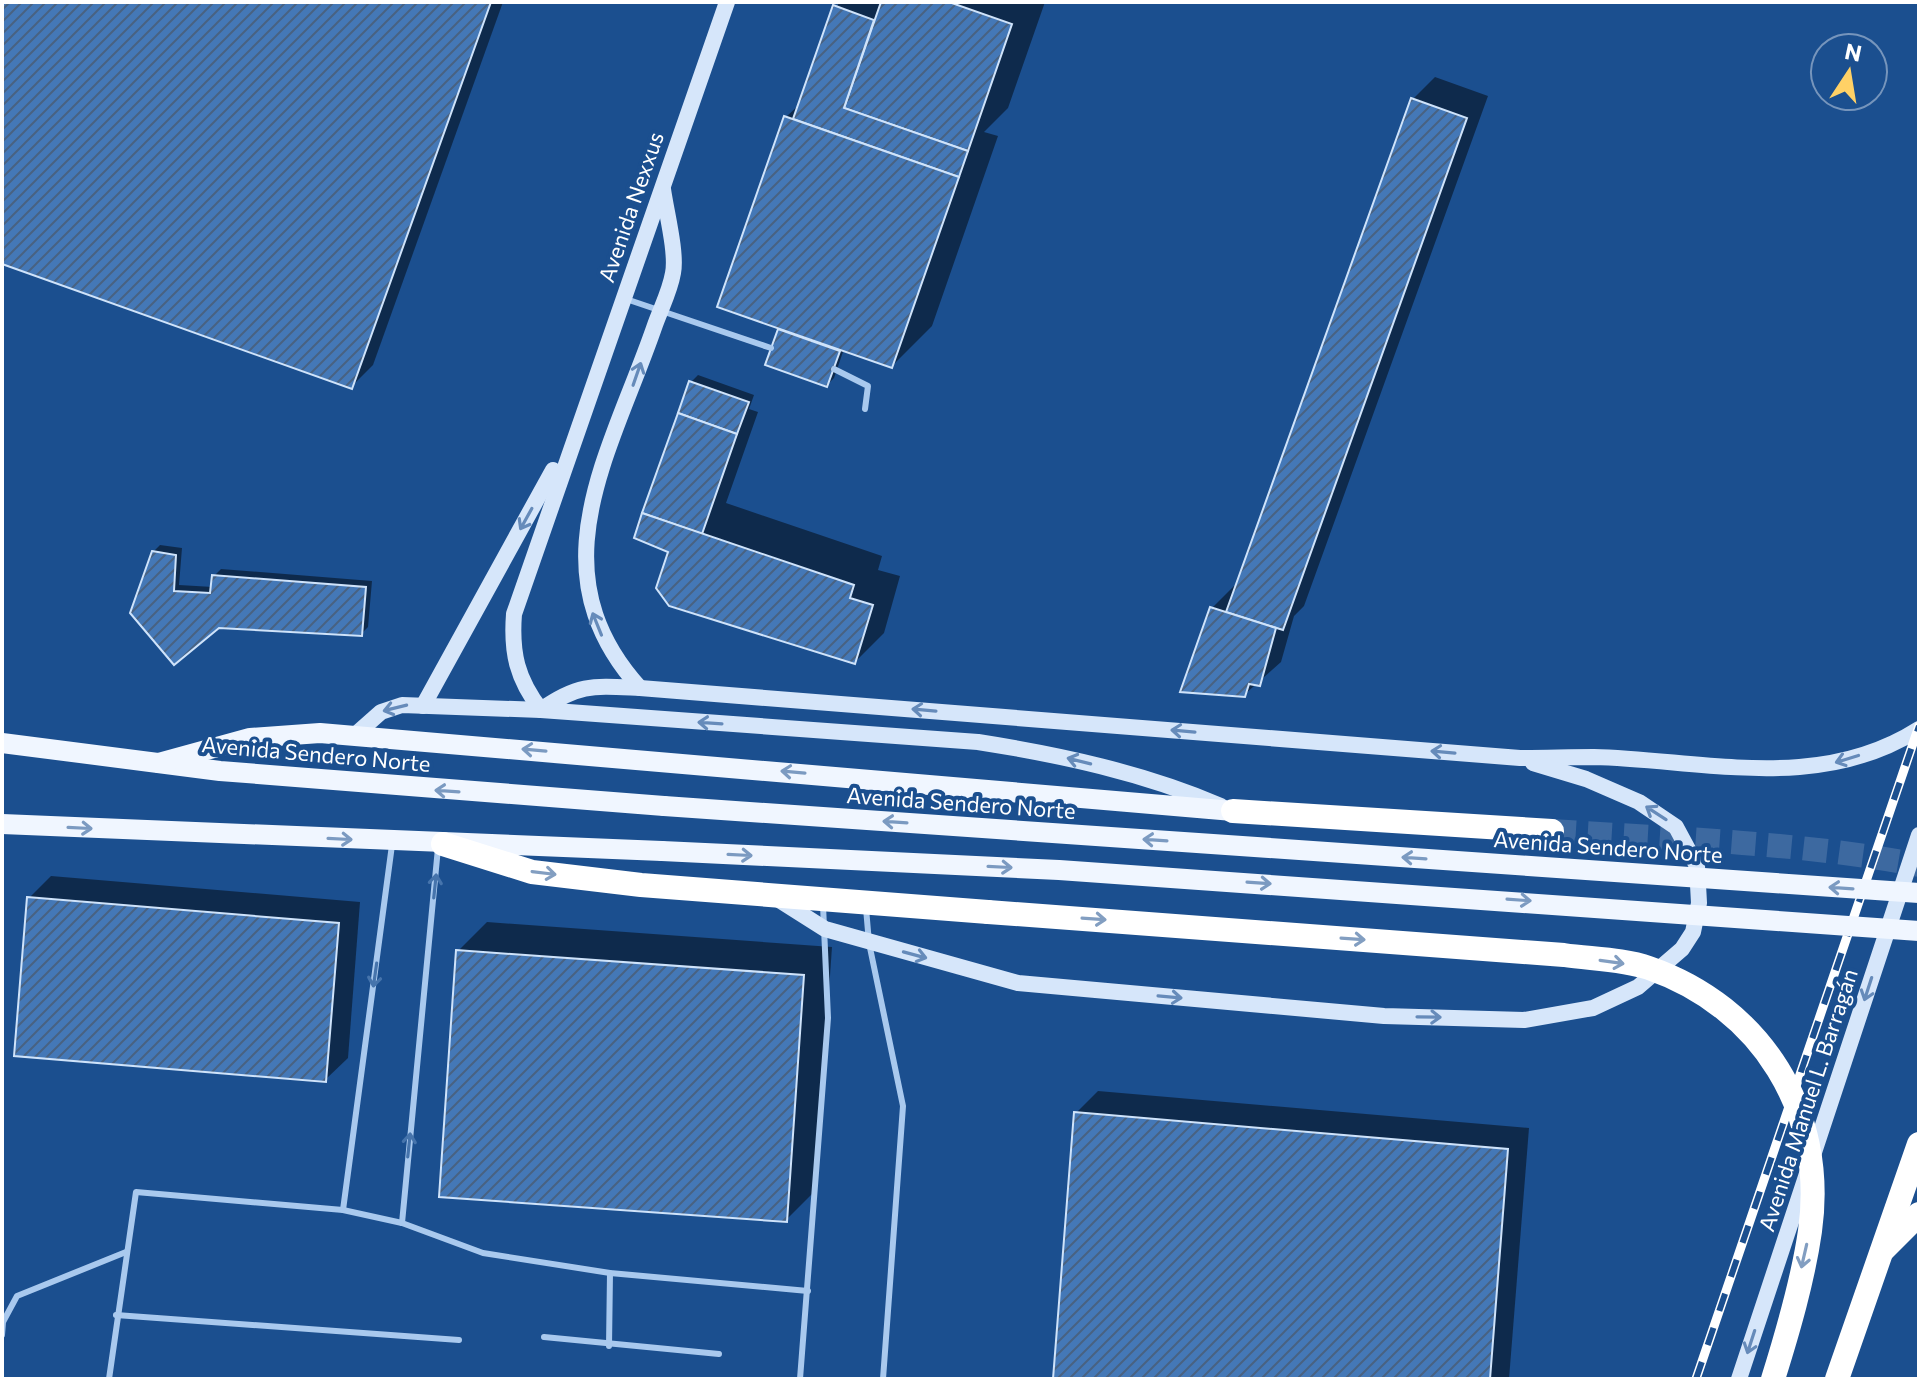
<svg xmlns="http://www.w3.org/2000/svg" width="1921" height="1381" font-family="Commissioner,sans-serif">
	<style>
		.shadow { fill: #0007 }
		.building { fill: url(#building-hatch); stroke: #cfe3fa; stroke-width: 2 }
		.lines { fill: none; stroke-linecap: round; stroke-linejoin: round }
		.highway-tunnel { stroke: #3d69a0; stroke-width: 24; stroke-dasharray: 24 12; stroke-linecap: butt }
		.lane { stroke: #a9c9ee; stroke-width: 6 }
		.secondary { stroke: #d6e6fa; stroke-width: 16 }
		.primary { stroke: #f0f6ff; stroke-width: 20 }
		.highway { stroke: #fff; stroke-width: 24 }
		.rail-casing { stroke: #fff; stroke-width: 9 }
		.rail { stroke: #1b4f8f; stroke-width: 6; stroke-dasharray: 18; stroke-linecap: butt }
		.primary-bridge { stroke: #f0f6ff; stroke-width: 20 }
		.highway-bridge { stroke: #fff; stroke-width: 24 }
		.oneway { stroke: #668bba }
		.oneway2 { stroke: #7b9ac1 }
		.oneway3 { stroke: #829ec1 }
		.oneway4 { stroke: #4674ac }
		.labels { text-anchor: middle; stroke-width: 8; stroke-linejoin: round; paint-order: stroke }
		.street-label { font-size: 22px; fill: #fff; stroke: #1b4f8f }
	</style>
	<defs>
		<pattern id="building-hatch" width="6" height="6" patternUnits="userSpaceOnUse" patternTransform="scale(2)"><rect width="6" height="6" fill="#4478b7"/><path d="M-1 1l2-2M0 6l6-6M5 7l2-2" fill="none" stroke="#486282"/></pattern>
	</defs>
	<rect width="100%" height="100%" fill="#1b4f8f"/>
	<g class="shadow">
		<path d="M2,2H503L373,365L351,387L2,261Z"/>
		<path d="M839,2H1045L1008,108L984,132L998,136L932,326L892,366L844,349L834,378L827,385L780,330L786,117L801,103Z"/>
		<path d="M1435,77L1488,96L1304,606L1294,616L1281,662L1244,695L1212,608L1234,586L1237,587L1413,99Z"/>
		<path d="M698,375L754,395L749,409L758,412L726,503L882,556L878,570L900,576L884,633L855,662L671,551L691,382Z"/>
		<path d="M160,545L182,548L179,585L213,587L214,576L221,569L372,581L368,627L361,634L219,625L175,662L153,552Z"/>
		<path d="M51,876L360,902L348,1058L325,1080L29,898Z"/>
		<path d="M487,922L832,947L815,1191L786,1220L458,951Z"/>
		<path d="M1098,1091L1529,1128L1509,1379H1055L1076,1113Z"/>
	</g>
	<g class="building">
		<path d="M2,2H491L352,389L2,264Z"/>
		<path d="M881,2H949L1012,24L968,151L844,108Z"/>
		<path d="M833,5L874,20L844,108L968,151L959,177L793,119Z"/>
		<path d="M1411,98L1467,118L1283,630L1226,612Z"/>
		<path d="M784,116L959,177L892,368L717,307Z"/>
		<path d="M778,329L840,351L827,387L765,365Z"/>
		<path d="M689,381L749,402L737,434L678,413Z"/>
		<path d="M678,413L737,434L702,534L642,513Z"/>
		<path d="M642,513L854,585L850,598L873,605L855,664L669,606L656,588L668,552L634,538Z"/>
		<path d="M152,551L176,555L174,591L210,593L212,575L366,587L362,636L219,628L174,665L130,613Z"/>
		<path d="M1210,607L1276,628L1260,686L1249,684L1245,697L1180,692Z"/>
		<path d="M27,897L339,923L326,1082L14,1056Z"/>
		<path d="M456,950L804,975L787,1222L439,1197Z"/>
		<path d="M1074,1112L1508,1149L1490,1379H1053Z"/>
	</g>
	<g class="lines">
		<path class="highway-tunnel" d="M1552,831C1673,839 1799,842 1919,865"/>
		<g class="lane">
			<path d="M626,299L771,348"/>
			<path d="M834,369L868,386L865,409"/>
			<path d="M866,908L869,943L903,1106L883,1379"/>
			<path d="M343,1210L392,845"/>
			<path d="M402,1223L438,848"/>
			<path d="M116,1315L459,1340"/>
			<path d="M2,1335L3,1322L17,1296L126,1252"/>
			<path d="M544,1337L719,1354"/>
			<path d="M609,1346L610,1273"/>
			<path d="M109,1379L136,1192L343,1210L402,1223L483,1253L610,1273L808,1291"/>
			<path d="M800,1379L828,1018L823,905"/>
		</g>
		<g class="secondary">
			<path d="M727,2L514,614C511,653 517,679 541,710C579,683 595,686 640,688L1520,758C1545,758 1570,757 1594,757C1705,760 1819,793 1919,729"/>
			<path d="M640,688C533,570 611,453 655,325C661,308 670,291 673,273C677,253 666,211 663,189"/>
			<path d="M423,706L553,470"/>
			<path d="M355,735L381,712L402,705L541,710L978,742C1061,755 1144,773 1221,806"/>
			<path d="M776,898L825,929L1018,983L1384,1016L1524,1020L1593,1008L1638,987L1682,949L1693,932L1699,903L1697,866L1676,827L1639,802L1586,779L1533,763"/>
			<path d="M1739,1379L1919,835"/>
		</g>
		<g class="primary">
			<path d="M2,743L220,771L664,806"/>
			<path d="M159,763L250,738L320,733L1233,811"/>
			<path d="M2,824L662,851"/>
		</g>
		<g class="highway">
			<path d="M1233,811L1552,831"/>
			<path d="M443,844L532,872L641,885L988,912"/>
			<path d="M1884,1249L1919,1214"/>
			<path d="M1837,1379L1919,1144"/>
		</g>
		<g class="rail-casing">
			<path id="rail" d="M1696,1379L1919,726"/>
		</g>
		<use href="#rail" class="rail"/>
		<g class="primary-bridge">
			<path d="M664,806L1919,893"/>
			<path d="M662,851L1059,870L1919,931"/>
		</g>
		<path class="highway-bridge" d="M988,912L1564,955C1591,959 1623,959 1649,968C1761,1007 1827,1111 1810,1231C1803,1280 1788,1331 1773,1379"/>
	</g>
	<defs><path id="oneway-shaft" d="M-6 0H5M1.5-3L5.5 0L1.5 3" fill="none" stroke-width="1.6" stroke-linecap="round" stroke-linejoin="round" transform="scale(2)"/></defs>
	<g class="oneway">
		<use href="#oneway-shaft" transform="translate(637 374) rotate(-71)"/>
		<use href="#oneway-shaft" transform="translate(526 519) rotate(119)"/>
		<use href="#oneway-shaft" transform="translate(597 624) rotate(-112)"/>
		<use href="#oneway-shaft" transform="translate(395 708) rotate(166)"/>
		<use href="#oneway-shaft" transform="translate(924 710) rotate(-175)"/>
		<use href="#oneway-shaft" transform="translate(710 723) rotate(-176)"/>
		<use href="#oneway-shaft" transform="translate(1183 731) rotate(-175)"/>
		<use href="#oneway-shaft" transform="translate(1443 752) rotate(-175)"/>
		<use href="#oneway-shaft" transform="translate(1847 759) rotate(163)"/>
		<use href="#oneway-shaft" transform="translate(1079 761) rotate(-166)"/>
		<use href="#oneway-shaft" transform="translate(1656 813) rotate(-147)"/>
		<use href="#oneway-shaft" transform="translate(915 955) rotate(15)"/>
		<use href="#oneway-shaft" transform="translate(1868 989) rotate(108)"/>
		<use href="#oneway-shaft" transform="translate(1170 997) rotate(5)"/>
		<use href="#oneway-shaft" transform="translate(1429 1017) rotate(1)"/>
		<use href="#oneway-shaft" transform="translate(1751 1342) rotate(108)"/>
	</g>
	<g class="oneway2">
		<use href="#oneway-shaft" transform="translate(534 750) rotate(-175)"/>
		<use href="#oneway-shaft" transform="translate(793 772) rotate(-175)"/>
		<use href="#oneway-shaft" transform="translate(447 791) rotate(-176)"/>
		<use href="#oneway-shaft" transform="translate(895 822) rotate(-176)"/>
		<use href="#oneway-shaft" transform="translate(80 828) rotate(3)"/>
		<use href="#oneway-shaft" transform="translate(340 839) rotate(3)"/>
		<use href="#oneway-shaft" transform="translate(1155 840) rotate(-176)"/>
		<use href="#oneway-shaft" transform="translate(740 855) rotate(3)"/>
		<use href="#oneway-shaft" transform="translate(1414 858) rotate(-176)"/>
		<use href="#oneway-shaft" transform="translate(1000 867) rotate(3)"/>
		<use href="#oneway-shaft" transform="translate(1259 883) rotate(4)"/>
		<use href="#oneway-shaft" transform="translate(1841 888) rotate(-176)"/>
		<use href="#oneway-shaft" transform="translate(1519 900) rotate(4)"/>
	</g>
	<g class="oneway3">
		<use href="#oneway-shaft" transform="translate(544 873) rotate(7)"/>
		<use href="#oneway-shaft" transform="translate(1094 919) rotate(4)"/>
		<use href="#oneway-shaft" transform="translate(1353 939) rotate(4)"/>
		<use href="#oneway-shaft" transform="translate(1612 962) rotate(8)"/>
		<use href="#oneway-shaft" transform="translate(1804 1256) rotate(103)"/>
	</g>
	<g class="oneway4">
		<use href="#oneway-shaft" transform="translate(435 886) rotate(-84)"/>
		<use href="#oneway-shaft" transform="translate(375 975) rotate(98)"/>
		<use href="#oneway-shaft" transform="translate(409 1145) rotate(-84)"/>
	</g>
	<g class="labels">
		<g class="street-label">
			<text transform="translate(631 207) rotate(-71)" y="8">Avenida Nexxus</text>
			<text transform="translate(316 754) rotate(5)" y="8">Avenida Sendero Norte</text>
			<text transform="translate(961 803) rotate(4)" y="8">Avenida Sendero Norte</text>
			<text transform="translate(1608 847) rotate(4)" y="8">Avenida Sendero Norte</text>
			<text transform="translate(1808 1100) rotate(-72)" y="8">Avenida Manuel L. Barragán</text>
		</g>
	</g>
	<rect width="1921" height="1381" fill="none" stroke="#ffffff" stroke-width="8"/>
	<g transform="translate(1849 72) rotate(12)"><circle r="38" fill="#1b4f8f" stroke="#7695bc" stroke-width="2"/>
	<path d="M0-6L14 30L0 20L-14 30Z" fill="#ffd166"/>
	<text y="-12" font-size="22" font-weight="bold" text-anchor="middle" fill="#ffffff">N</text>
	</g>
</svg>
